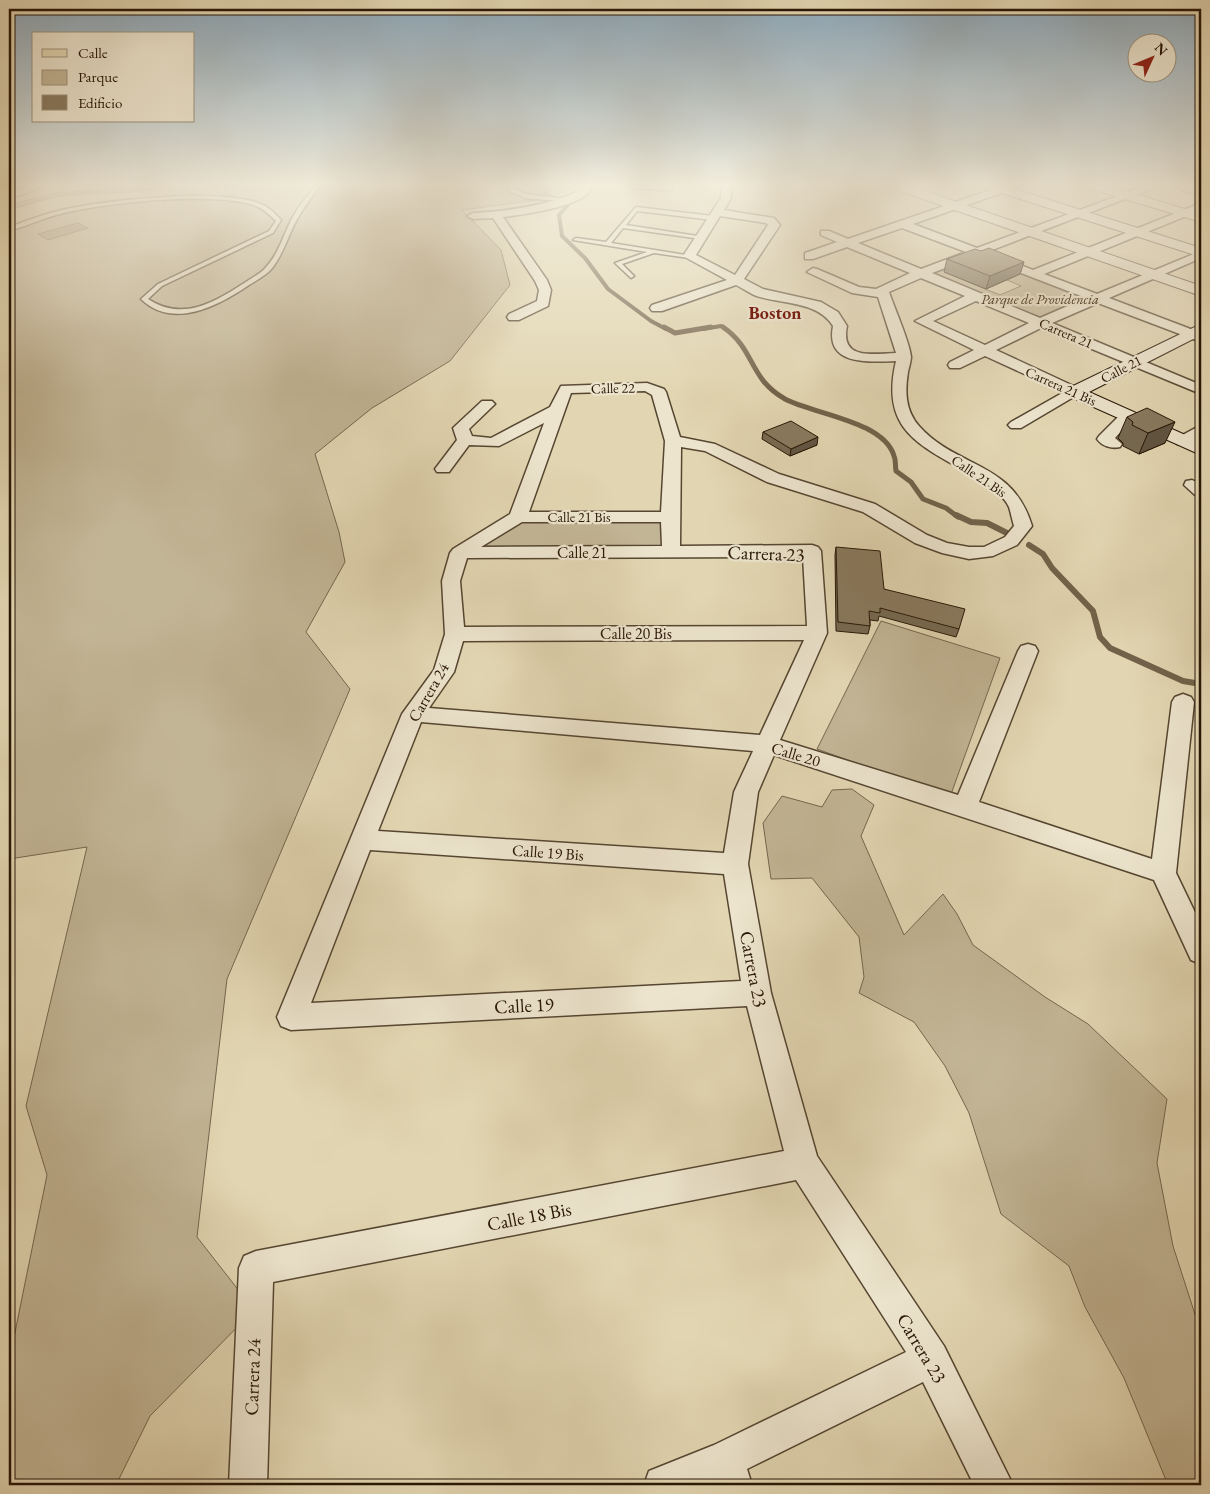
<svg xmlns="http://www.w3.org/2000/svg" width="1210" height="1494" font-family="'EB Garamond',serif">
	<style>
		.green { fill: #c2b595; stroke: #75664e; fill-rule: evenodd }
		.water { fill: #a39578; stroke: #72624a }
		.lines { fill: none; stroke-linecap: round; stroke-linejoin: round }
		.stream-far2 { stroke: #72624a; stroke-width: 4 }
		.stream-far1 { stroke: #72624a; stroke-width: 5 }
		.stream { stroke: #72624a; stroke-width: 6 }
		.service-casing { stroke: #564631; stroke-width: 3 }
		.minor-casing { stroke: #564631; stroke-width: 3 }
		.tertiary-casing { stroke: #564631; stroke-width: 2 }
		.secondary-casing { stroke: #281606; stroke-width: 2 }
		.primary-casing { stroke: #281606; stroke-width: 2 }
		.service { fill: #ece4cd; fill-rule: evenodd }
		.minor { fill: #ece4cd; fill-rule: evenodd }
		.tertiary { fill: #ece4cd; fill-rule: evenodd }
		.secondary { fill: #ece4cd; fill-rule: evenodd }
		.primary { fill: #e2d6b2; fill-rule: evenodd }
		.wall { fill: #766952; stroke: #281606 }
		.shaded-wall { fill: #605542; stroke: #281606 }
		.building { fill: #897a5f; stroke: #281606 }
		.labels { text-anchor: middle; stroke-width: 4.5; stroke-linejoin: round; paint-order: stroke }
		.far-park-label { font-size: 14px; font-style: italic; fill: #564631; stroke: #ece4cd }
		.far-street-label { font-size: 14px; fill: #281606; stroke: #ece4cd }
		.street-label { font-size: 16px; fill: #281606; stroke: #ece4cd }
		.far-district-label { font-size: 18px; font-weight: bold; fill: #7a1f14; stroke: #ece4cd }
		.near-street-label { font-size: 19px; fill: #281606; stroke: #ece4cd }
	</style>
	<rect width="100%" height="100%" fill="#e2d6b2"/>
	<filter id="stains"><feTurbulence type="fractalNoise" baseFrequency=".004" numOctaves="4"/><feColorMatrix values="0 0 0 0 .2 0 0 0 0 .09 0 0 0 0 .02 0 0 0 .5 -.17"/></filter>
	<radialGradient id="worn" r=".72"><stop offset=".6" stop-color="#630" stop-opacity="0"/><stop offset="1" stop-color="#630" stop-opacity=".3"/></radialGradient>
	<g class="green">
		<path d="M176,184H575L552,198L462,210L501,250L510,285L450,361L372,408L315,454L339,532L345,562L306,632L350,689L227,979L197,1237L254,1310L150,1416L116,1485H9V1362L47,1175L26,1106L87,847L9,859V229L73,209L159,200Z"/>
		<path d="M976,252L1098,298L1042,322L921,273ZM987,260L1021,273L1007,280L1021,286L1000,295L944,272Z"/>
		<path d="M518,517H670L671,552L459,553Z"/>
		<path d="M881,621L1000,658L950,797L817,749Z"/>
		<path d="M852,789L874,805L861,836L904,935L943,894L957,914L973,945L1045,997L1088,1024L1167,1099L1157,1163L1173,1246L1201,1333V1485H1168L1124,1378L1085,1307L1069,1266L1001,1214L969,1113L945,1066L914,1022L859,993L864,977L859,937L812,878L771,879L763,823L782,796L822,807L832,790Z"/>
	</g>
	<g class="water">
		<path d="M153,184H175C140,195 104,192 68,195C49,197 28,205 9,210V205L54,193L134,188Z"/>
		<path d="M78,223L88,228L48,240L38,234Z"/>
	</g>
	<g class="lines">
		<g class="stream-far2">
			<path d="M541,184L546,194L567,206L559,215L562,236L585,258L608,289L651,321L666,329"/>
			<path d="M703,329L721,326L725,329"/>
		</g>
		<g class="stream-far1">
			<path d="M664,327L675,333L711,327"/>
			<path d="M723,327C756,350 748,378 785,399C813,414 884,421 894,456C896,460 895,466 896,471L911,482L923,499L946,508L958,517"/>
		</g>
		<g class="stream">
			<path d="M956,515L971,522L987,523L1007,533"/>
			<path d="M1029,545L1043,554L1052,568L1093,611L1100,637L1110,648L1183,681L1201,684"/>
		</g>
		<g class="service-casing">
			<g id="service">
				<path d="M316,184H321C314,195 305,205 299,216C289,232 285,251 273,267C267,275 257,280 249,285C218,306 173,330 141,299L158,284L269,231L276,221C271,216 265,210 258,207C219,190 106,203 64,213C45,217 27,226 9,231V227L15,225C31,219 48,213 66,209C108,200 226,187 263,205C270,208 276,215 281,220L273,233L162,286L148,299C183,322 215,302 246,282C253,277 262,273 267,266C280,252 284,232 294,215C300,204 309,195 316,184Z"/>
				<path d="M507,184H512L513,189L526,194L573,200L570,202L525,198L509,191Z"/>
				<path d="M636,207L713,216L716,218L713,220L637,211L626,225L704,237L701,239L623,228L611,243L692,256L689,258L654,253L622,264L634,276L631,278L615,263L647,252L573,240L576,238L606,242Z"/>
			</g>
		</g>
		<g class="minor-casing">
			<g id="minor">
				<path d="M36,184H51L9,199V193Z"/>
				<path d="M583,184H593C591,187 590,192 587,194C575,207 522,215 503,217L547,280L551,290L548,306L519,320H509L507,317L509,314L537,301L539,290L535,281L493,218L473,219L467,216L473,213C510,211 545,206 579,191Z"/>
				<path d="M625,184H674L672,189L668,190L636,189Z"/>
				<path d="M722,184H732L731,198L724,210L774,218L780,225L744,279L763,289L821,302L838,312L847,326C840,360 871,354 896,353L878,297L852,293L807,272L813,268L817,269L859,287L876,289L910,273L847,247L813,259H805V253L837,242L821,235V231H829L848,239L1008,184H1022L1021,186L913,224L977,248L1150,184H1164L987,252L1033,270L1201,203V210L1044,274L1097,294L1201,251V258L1109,298L1201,333V342L1098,303L1052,323L1201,385V394L1041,328L996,350L1080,389L1082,392L1021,428H1011L1008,425L1011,422L1064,392L985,356L960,368H950L948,365L950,362L974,350L915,321L965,296L921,278L889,292C894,307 910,343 911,357C911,361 909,367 908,372C905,391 905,410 919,426C957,469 1012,460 1032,526L1017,545L993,556L969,559L942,553L915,543L863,512L767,482L705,451L681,447L680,546L812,545L818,547L821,551L827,633L780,740L958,795L1018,651L1021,646L1028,644L1035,646L1038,651L979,802L1152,859L1172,702L1175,697L1183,694L1191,697L1194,702L1176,873L1201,925V964L1191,960L1154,880L774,755L758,792L748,864L771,993L817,1156L944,1346L1013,1485H974L923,1382L747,1469L752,1485H644L649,1471L714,1445L906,1352L796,1180L273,1282L267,1485H229L239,1268L244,1256L256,1251L784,1151L747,1006L291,1030L281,1026L277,1017L402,714L434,670L445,634L442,581L450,553L453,549L510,514L544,423L499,446L469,445L449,472H437L435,469L457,440L453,428L482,401H492L495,404L469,429L472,436L491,438L550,407L561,386L647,383L664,389L666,392L680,437L715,444L779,474L875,504L927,535L947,543L969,547H984L1005,537L1014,526C1012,520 1011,513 1009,507C1003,494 987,484 975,477C923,446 879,433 896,361C868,362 825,366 833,326C817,300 780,305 754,295C748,292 742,288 736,285L662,311H652L650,308L652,305L727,280L683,256L721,198ZM720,216L766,223L768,225L735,275L696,255ZM902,228L966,252L921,269L858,243ZM977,256L1086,298L1040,318L932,273ZM976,301L1029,323L985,345L933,321ZM645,391L652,395L665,441L661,512H529L571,393ZM522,522H661L662,546L481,547ZM803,557L807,626L464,627L460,581L467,558ZM804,640L760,735L429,708L454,672L463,641ZM421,722L753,751L734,792L724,853L378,831ZM370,850L724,874L741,981L311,1003Z"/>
				<path d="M1127,411L1135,416L1115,438L1122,444L1120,447C1111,449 1102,446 1097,439L1099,436L1122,413Z"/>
				<path d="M1201,425V437L1189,444H1177L1175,441L1177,438Z"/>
				<path d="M1192,480L1201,484V496L1195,495L1184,485L1186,481Z"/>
			</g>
		</g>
		<g class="tertiary-casing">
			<g id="tertiary">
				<path d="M887,184H905L1201,286V296L889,187Z"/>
				<path d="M981,184H999L1201,248V257L983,187Z"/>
				<path d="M1083,184H1102L1201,214V222L1085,187Z"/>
			</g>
		</g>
		<g class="secondary-casing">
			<path id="secondary" d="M1201,324V335L1089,392L1201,442V455L1069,396L1066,392L1069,388Z"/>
		</g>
		<g class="primary-casing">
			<path id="primary" d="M1170,184H1188L1201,188V196L1172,187Z"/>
		</g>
		<use href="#service" class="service"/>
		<use href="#minor" class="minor"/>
		<use href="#tertiary" class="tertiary"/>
		<use href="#secondary" class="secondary"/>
		<use href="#primary" class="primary"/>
	</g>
	<g class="wall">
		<path d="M981,251L1024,262L1020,274L986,289L944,272L947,259Z"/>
		<path d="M1127,417L1165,443L1139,454L1123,446V443L1118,438Z"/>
		<path d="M763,432L817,445L790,456L762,439Z"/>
		<path d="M836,547L884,589L959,629L956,637L879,616L878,621L870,620V626L868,634L836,631L835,555Z"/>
	</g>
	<g class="shaded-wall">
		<path d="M1024,262L1020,274L986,289L990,276Z"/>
		<path d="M1175,422L1165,443L1139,454L1148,433Z"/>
		<path d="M818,437L817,445L790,456L791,449Z"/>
	</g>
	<g class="building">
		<path d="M989,248L1024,262L990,276L947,259L975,249L981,251Z"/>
		<path d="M1147,408L1175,422L1148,433L1132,425L1133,422L1127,417Z"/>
		<path d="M791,421L818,437L791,449L763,432Z"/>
		<path d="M836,547L880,551L884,589L965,609L959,629L880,608V613L869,611L870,626L838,622Z"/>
	</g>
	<linearGradient id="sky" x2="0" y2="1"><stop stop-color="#8ca8bb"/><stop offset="0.47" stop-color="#f2eddc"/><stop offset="1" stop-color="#f2eddc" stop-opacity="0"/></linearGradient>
	<rect width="1210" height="393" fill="url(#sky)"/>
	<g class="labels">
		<g class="far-park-label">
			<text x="1040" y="304">Parque de Providencia</text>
		</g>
		<g class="far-street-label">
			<text transform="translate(1066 333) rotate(23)" y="5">Carrera 21</text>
			<text transform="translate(1121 369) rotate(-27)" y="5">Calle 21</text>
			<text transform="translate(1061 386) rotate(24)" y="5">Carrera 21 Bis</text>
			<text transform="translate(613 388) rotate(-1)" y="5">Calle 22</text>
			<text transform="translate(979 476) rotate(34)" y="5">Calle 21 Bis</text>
			<text x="579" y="522">Calle 21 Bis</text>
		</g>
		<g class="street-label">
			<text x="582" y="558">Calle 21</text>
			<text x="636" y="639">Calle 20 Bis</text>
			<text transform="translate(428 692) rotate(-60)" y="6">Carrera 24</text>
			<text transform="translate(796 754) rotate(17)" y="6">Calle 20</text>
			<text transform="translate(548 852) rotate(4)" y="6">Calle 19 Bis</text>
		</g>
		<g class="far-district-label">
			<text x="775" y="319">Boston</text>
		</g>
		<g class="near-street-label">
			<text transform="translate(766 553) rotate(2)" y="7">Carrera 23</text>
			<text transform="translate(754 969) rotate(79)" y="7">Carrera 23</text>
			<text transform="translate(524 1005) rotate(-3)" y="7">Calle 19</text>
			<text transform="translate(529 1216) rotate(-11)" y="7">Calle 18 Bis</text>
			<text transform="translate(922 1348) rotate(59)" y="7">Carrera 23</text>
			<text transform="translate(252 1377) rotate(-88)" y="7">Carrera 24</text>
		</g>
	</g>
	<rect width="1210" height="1494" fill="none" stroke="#e2d6b2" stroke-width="30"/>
	<rect x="10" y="10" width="1190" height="1474" fill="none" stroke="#281606" stroke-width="2.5"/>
	<rect x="15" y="15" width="1180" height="1464" fill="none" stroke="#281606"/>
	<rect x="32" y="32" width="162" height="90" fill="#ece4cd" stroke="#9e927d"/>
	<rect x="42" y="49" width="25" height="8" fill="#e2d6b2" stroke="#9e927d"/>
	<text x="78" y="58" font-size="15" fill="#281606">Calle</text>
	<rect x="42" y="70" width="25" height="15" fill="#c2b595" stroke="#9e927d"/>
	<text x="78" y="82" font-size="15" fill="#281606">Parque</text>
	<rect x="42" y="95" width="25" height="15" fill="#897a5f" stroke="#9e927d"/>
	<text x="78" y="108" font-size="15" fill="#281606">Edificio</text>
	<g transform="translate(1152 58) rotate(46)"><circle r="24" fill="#ece4cd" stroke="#9e927d"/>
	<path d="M0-4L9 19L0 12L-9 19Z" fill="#8f2418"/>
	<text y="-8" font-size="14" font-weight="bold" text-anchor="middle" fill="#281606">N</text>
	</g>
	<rect width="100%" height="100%" filter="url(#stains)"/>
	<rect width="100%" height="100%" fill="url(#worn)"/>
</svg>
